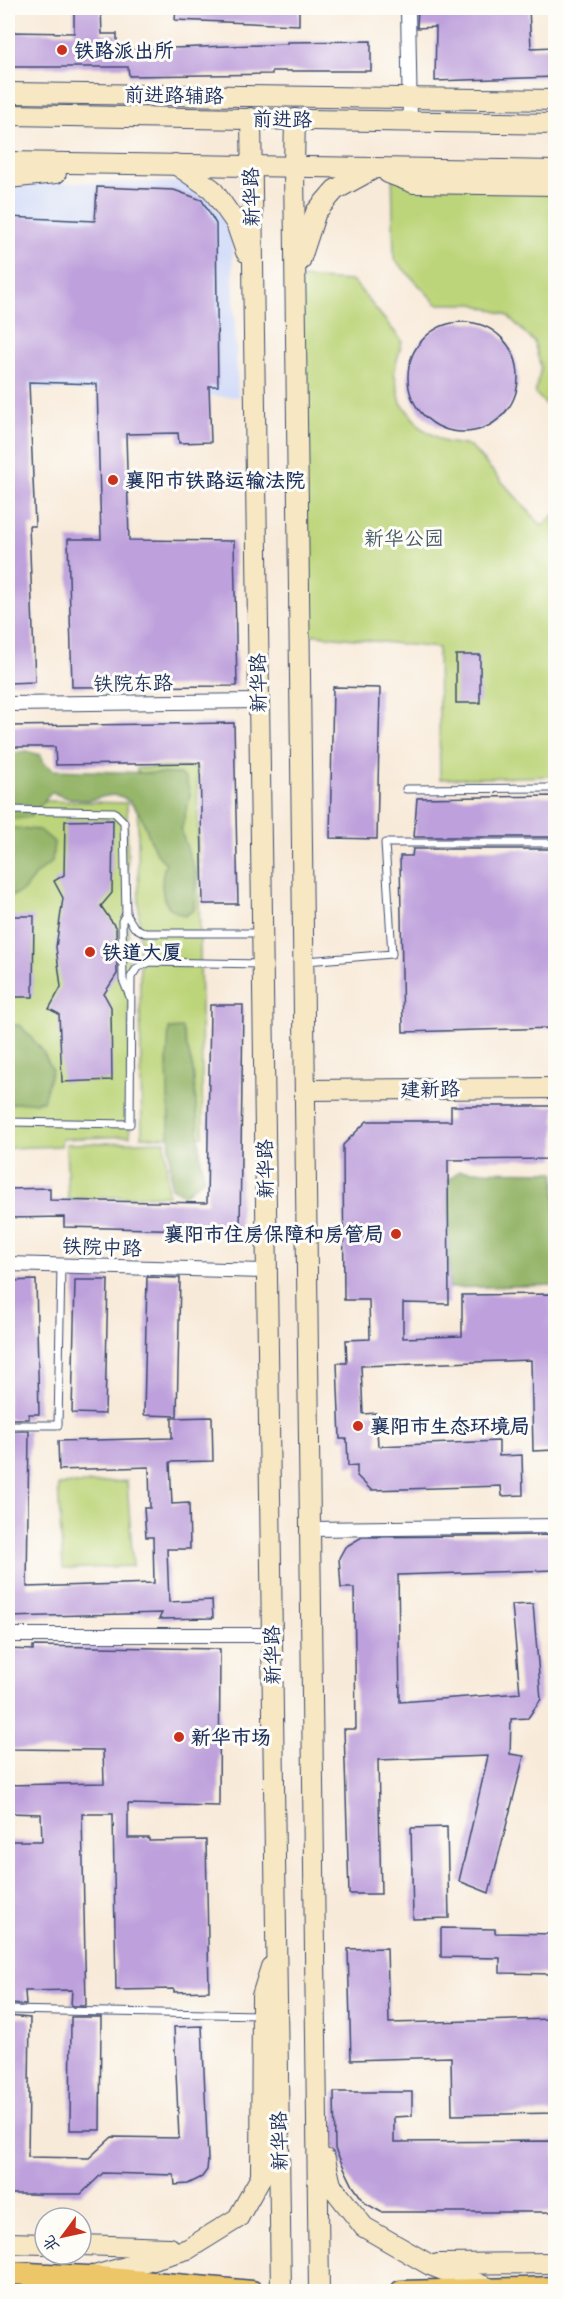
<svg xmlns="http://www.w3.org/2000/svg" width="563" height="2299" font-family="Pangolin,'LXGW WenKai TC',sans-serif">
	<style>
		.built { fill: #d0daf9 }
		.green { fill: #bdd57a; stroke: #6c826c; stroke-width: 1.5 }
		.forest { fill: #96b66a; stroke: #587264; stroke-width: 1.5 }
		.building { fill: #bea0dc }
		.lines { fill: none; stroke-linecap: round; stroke-linejoin: round }
		.lane-casing { stroke: #3c4b70; stroke-width: 9 }
		.street-casing { stroke: #3c4b70; stroke-width: 16 }
		.secondary-casing { stroke: #3c4b70; stroke-width: 22 }
		.primary-casing { stroke: #3c4b70; stroke-width: 25 }
		.lane { stroke: #fff; stroke-width: 7 }
		.street { stroke: #fff; stroke-width: 14 }
		.secondary { stroke: #f7e8c3; stroke-width: 20 }
		.primary { stroke: #ecc669; stroke-width: 22 }
		.poi-dot { fill: #c8321e; stroke: #fdfcf7; stroke-width: 2 }
		.labels { text-anchor: middle; stroke-width: 6; stroke-linejoin: round; paint-order: stroke }
		.poi-label { font-size: 20px; font-weight: bold; fill: #1b2f5e; stroke: #fdfcf7; text-anchor: start }
		.street-label { font-size: 20px; fill: #1b2f5e; stroke: #fdfcf7 }
		.park-label { font-size: 20px; fill: #445865; stroke: #fdfcf7 }
	</style>
	<rect width="100%" height="100%" fill="#fdfcf7"/>
	<filter id="ink" filterUnits="userSpaceOnUse"><feTurbulence type="fractalNoise" baseFrequency=".0167" numOctaves="2"/><feDisplacementMap in="SourceGraphic" scale="12" xChannelSelector="R" yChannelSelector="G"/><feConvolveMatrix kernelMatrix="1 2 1 2 8 2 1 2 1" color-interpolation-filters="sRGB"/></filter>
	<filter id="wash" filterUnits="userSpaceOnUse"><feTurbulence type="fractalNoise" baseFrequency=".008" numOctaves="4" result="noise"/><feDisplacementMap in="SourceGraphic" scale="24" xChannelSelector="R" yChannelSelector="G"/><feGaussianBlur stdDeviation="1.35" result="paint"/><feColorMatrix in="noise" values="0 0 0 0 0 0 0 0 0 0 0 0 0 0 0 0 0 1.4 0 .05"/><feComposite in="paint" operator="in"/></filter>
	<g filter="url(#wash)">
		<rect width="100%" height="100%" fill="#f8ead9"/>
		<path class="built" d="M182,182L208,198L222,217L232,241L238,397L8,388V183Z"/>
		<g class="green">
			<path d="M392,168L555,171V414L535,393L541,368L534,342L507,315L474,304H437L394,259Z"/>
			<path d="M295,278L353,281L402,341L394,372L401,403L421,428L445,442L470,446L542,526L555,514V776L440,779L438,648L299,633Z"/>
			<path d="M197,767L203,1136L142,1137L137,768Z"/>
			<path d="M8,800L127,803L130,1136L62,1139L61,1146L8,1148Z"/>
			<path d="M165,1141L168,1195L68,1199L66,1144Z"/>
			<path d="M127,1481L133,1566L63,1569L58,1485Z"/>
		</g>
		<g class="forest">
			<path d="M26,751L40,755L44,763L54,770L180,774L186,779L190,795L181,831L196,874L194,910L184,916C180,913 171,910 168,906C160,895 161,875 166,863C144,847 151,814 124,798C114,791 99,799 87,800C74,800 63,798 52,792L30,817L8,820V754Z"/>
			<path d="M13,828L40,830L54,842L52,862L36,874L23,891L8,898V833Z"/>
			<path d="M20,1025L42,1050L52,1069L43,1101L8,1104V1026Z"/>
			<path d="M182,1028L193,1069L201,1161L204,1178L184,1195L171,1188L167,1061L169,1029Z"/>
			<path d="M459,1171L555,1172V1285L449,1288L448,1181Z"/>
		</g>
		<g id="blocks">
			<g class="building">
				<path d="M74,8H101L102,34H117V50L287,44V42L371,41V71H272V74L129,76L128,67H9L8,32L74,33Z"/>
				<path d="M176,8H299V25L175,20Z"/>
				<path d="M418,8H529L531,48L555,47V77L435,81L436,27L417,28Z"/>
				<path d="M97,187L174,190L202,200L216,224L218,386H209L211,442L179,443L178,433L126,434L129,540L234,541L237,686L72,687L68,539H101L97,384L29,382L35,526H29L35,682L8,683V217L95,221Z"/>
				<circle cx="463" cy="377" r="55"/>
				<rect x="456" y="655" width="24" height="48"/>
				<path d="M333,687L380,688L377,839L330,838Z"/>
				<path d="M234,723L238,904H203L200,763L56,765L55,747H8V726Z"/>
				<path d="M555,796V837H414L417,798Z"/>
				<path d="M113,820L112,893L101,906L116,928L117,974L104,994L111,1007L112,1080L62,1082L59,1014L49,1009L61,987L56,947L63,898L54,881L64,875L65,821Z"/>
				<path d="M413,849H555V1028L403,1032L400,856H412Z"/>
				<path d="M8,916H34L33,997H8Z"/>
				<path d="M210,1005H243L240,1231L64,1227V1217L8,1218V1189L50,1188V1200L207,1203Z"/>
				<path d="M451,1106H555V1159L448,1160L449,1304L403,1303V1338L462,1336V1295L555,1294V1450L533,1451L531,1360L361,1366L363,1414L376,1413L378,1446L499,1441V1456L522,1455L523,1495L502,1496L501,1486L371,1490L357,1476V1465L348,1466L347,1439H340L337,1363H347L346,1340L370,1339L369,1300H344L343,1145L367,1121H451Z"/>
				<path d="M147,1277L180,1278L177,1416L144,1415Z"/>
				<path d="M36,1280L39,1414H29V1419H8V1281Z"/>
				<path d="M75,1280H108L105,1414L72,1413Z"/>
				<path d="M212,1417L213,1461L170,1462L172,1504L189,1503L190,1549H167L169,1602L212,1600L213,1618L159,1619L162,1613L8,1617V1431H29L27,1587L154,1583L153,1537H146L144,1508H150L149,1467L59,1470L58,1441L172,1438V1418Z"/>
				<path d="M555,1535V1570L398,1575L400,1702L520,1693L512,1605L533,1604L541,1699L528,1718L511,1719L510,1754L524,1756L489,1893L459,1881L488,1756L378,1760L381,1894H349L344,1729H356L354,1588H341L339,1558L345,1547L362,1537Z"/>
				<path d="M33,1646L220,1649L219,1806L128,1804V1838H149V1841L206,1840L209,1991L174,1992V1989L116,1990L113,1814H82L86,2006H71L72,1990L25,1991L26,2005L8,2004V1841H42L41,1814L8,1813V1785L104,1783L103,1750L8,1749V1649L33,1650Z"/>
				<path d="M447,1827L449,1918L413,1919L411,1828Z"/>
				<path d="M441,1928L495,1929V1933L555,1934V1974L500,1973V1958L441,1957Z"/>
				<path d="M387,1948L389,2023L555,2019V2113L452,2115L451,2057L351,2060L348,1949Z"/>
				<path d="M8,2016L30,2018L28,2157L89,2158L112,2137L179,2138L174,2027L202,2026L208,2160L207,2170L202,2177L188,2184L175,2185L174,2175L103,2173L81,2194H8Z"/>
				<path d="M71,2017H101L100,2130H70Z"/>
				<path d="M334,2092H412V2116L394,2117V2142L555,2141V2212H381L365,2203L353,2186L335,2149Z"/>
			</g>
		</g>
	</g>
	<g filter="url(#ink)">
		<use href="#blocks" fill-opacity="0" stroke="#3c4b70" stroke-width="1.5"/>
		<g class="lines">
			<g class="lane-casing">
				<g id="lane">
					<path d="M406,789L556,788"/>
					<path d="M8,810L114,812L124,822L126,914L134,927L145,933H259"/>
					<path d="M126,914L122,921L123,980L130,997"/>
					<path d="M306,961L392,954L385,843H556"/>
					<path d="M8,1122L130,1124L131,977L137,968L150,962L262,964"/>
					<path d="M8,1425H58L61,1265"/>
					<path d="M8,2010L260,2015"/>
				</g>
			</g>
			<g class="street-casing">
				<g id="street">
					<path d="M408,8L410,121"/>
					<path d="M8,704L258,701"/>
					<path d="M8,1264L267,1271"/>
					<path d="M310,1529L556,1526"/>
					<path d="M8,1635H272"/>
				</g>
			</g>
			<g class="secondary-casing">
				<g id="secondary">
					<path d="M8,93L556,100"/>
					<path d="M8,115L556,124"/>
					<path d="M251,118L281,2292"/>
					<path d="M295,119L294,166L319,2292"/>
					<path d="M8,162L556,171"/>
					<path d="M175,164L212,189L236,223L246,252"/>
					<path d="M388,173L414,183L556,185"/>
					<path d="M8,178L56,173"/>
					<path d="M300,261L316,212L335,190L373,169"/>
					<path d="M305,1090L556,1088"/>
					<path d="M325,2159L331,2185L364,2227L430,2265L489,2288"/>
					<path d="M8,2243L45,2244"/>
					<path d="M81,2245L170,2248"/>
					<path d="M438,2264L556,2263"/>
					<path d="M94,2276L188,2249L238,2218L261,2177L262,1996L271,1967"/>
				</g>
			</g>
			<g class="primary-casing">
				<g id="primary">
					<path d="M8,2273L88,2277L252,2292"/>
					<path d="M401,2292L556,2288"/>
				</g>
			</g>
			<use href="#lane" class="lane"/>
			<use href="#street" class="street"/>
			<use href="#secondary" class="secondary"/>
			<use href="#primary" class="primary"/>
		</g>
	</g>
	<g class="poi-dot">
		<circle cx="62" cy="50" r="6"/>
		<circle cx="113" cy="480" r="6"/>
		<circle cx="90" cy="952" r="6"/>
		<circle cx="396" cy="1234" r="6"/>
		<circle cx="358" cy="1426" r="6"/>
		<circle cx="179" cy="1737" r="6"/>
	</g>
	<g class="labels">
		<g class="poi-label">
			<text x="74" y="57">铁路派出所</text>
			<text x="125" y="487">襄阳市铁路运输法院</text>
			<text x="102" y="959">铁道大厦</text>
			<text x="384" y="1241" text-anchor="end">襄阳市住房保障和房管局</text>
			<text x="370" y="1433">襄阳市生态环境局</text>
			<text x="191" y="1744">新华市场</text>
		</g>
		<g class="street-label">
			<text transform="translate(174 95) rotate(1)" y="7">前进路辅路</text>
			<text transform="translate(282 119) rotate(1)" y="7">前进路</text>
			<text transform="translate(251 197) rotate(-91)" y="7">新华路</text>
			<text transform="translate(133 683) rotate(-1)" y="7">铁院东路</text>
			<text transform="translate(258 683) rotate(-91)" y="7">新华路</text>
			<text transform="translate(430 1089) rotate(-1)" y="7">建新路</text>
			<text transform="translate(265 1169) rotate(-91)" y="7">新华路</text>
			<text transform="translate(102 1247) rotate(2)" y="7">铁院中路</text>
			<text transform="translate(272 1655) rotate(-91)" y="7">新华路</text>
			<text transform="translate(279 2141) rotate(-91)" y="7">新华路</text>
		</g>
		<g class="park-label">
			<text x="404" y="545">新华公园</text>
		</g>
	</g>
	<rect width="563" height="2299" fill="none" stroke="#fdfcf7" stroke-width="30"/>
	<g transform="translate(63 2236) rotate(237)"><circle r="28" fill="#fdfcf7" stroke="#a3aaba" stroke-width="1.5"/>
	<path d="M0-4.5L10 22L0 15L-10 22Z" fill="#c8321e"/>
	<text y="-9" font-size="16" font-weight="bold" text-anchor="middle" fill="#1b2f5e">北</text>
	</g>
</svg>
